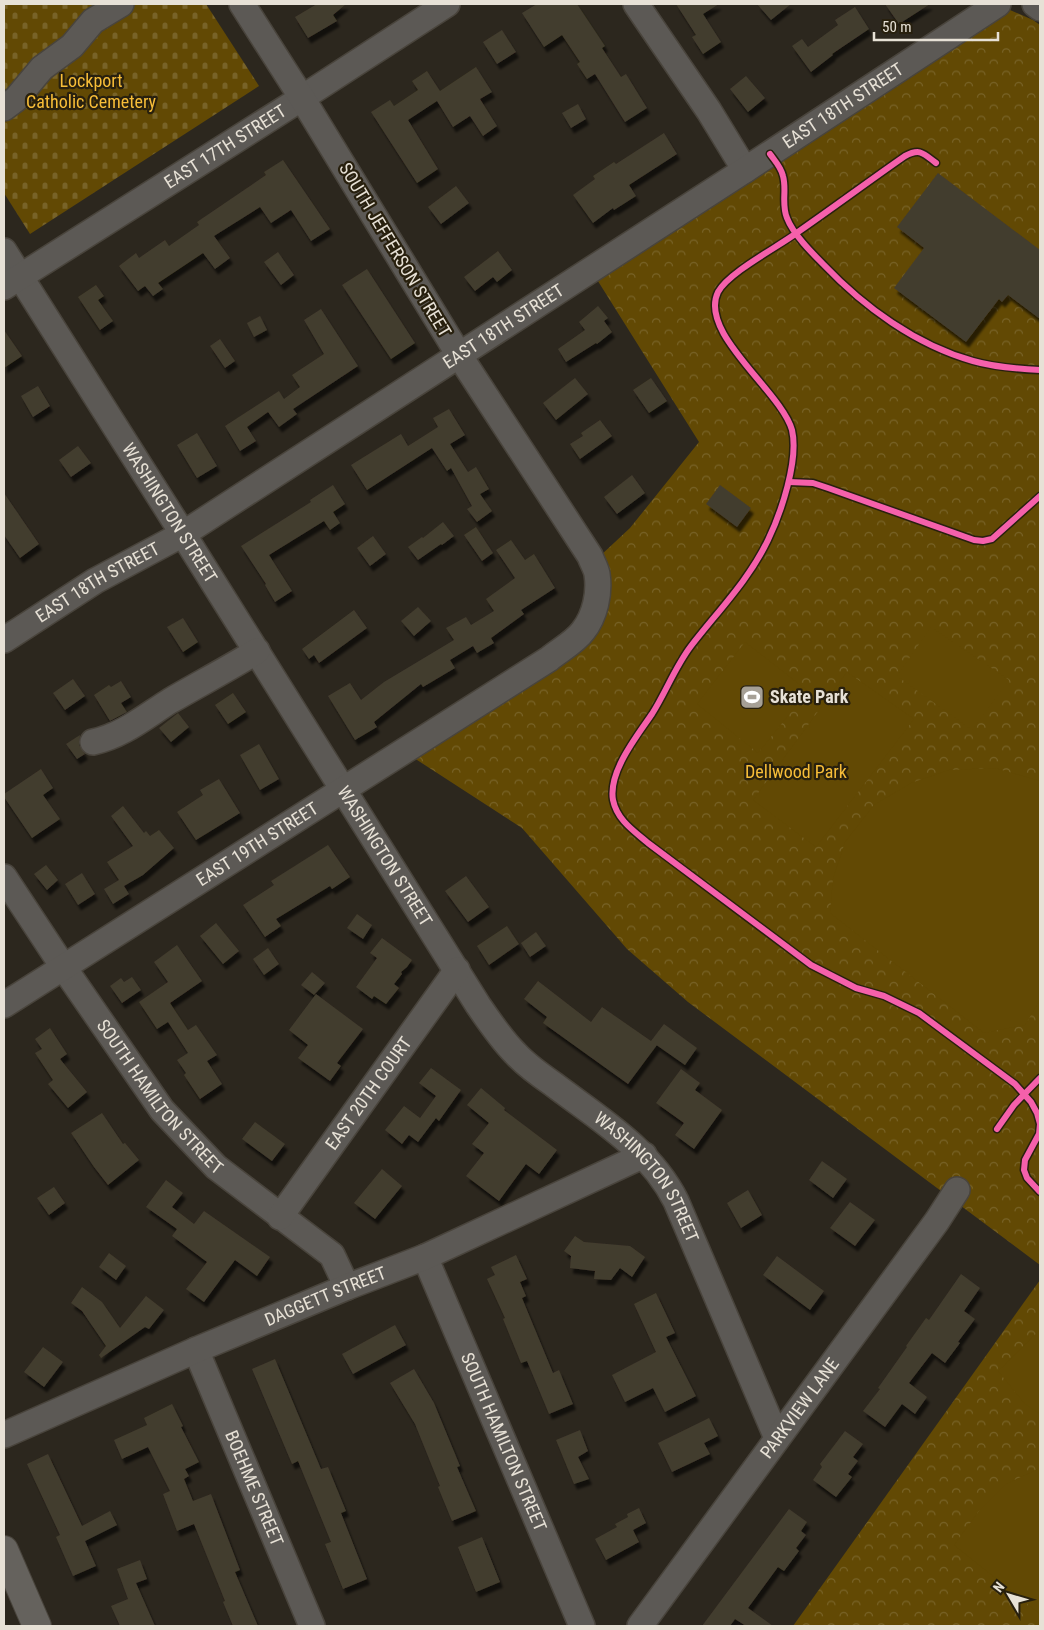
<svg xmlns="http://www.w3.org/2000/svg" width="1044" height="1630" font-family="'Roboto Condensed',sans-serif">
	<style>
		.cemetery { fill: url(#cemetery-stones) }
		.park { fill: url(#park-crowns) }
		.pitch { fill: #624904 }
		.building { fill: #433c2e; filter: url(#shadow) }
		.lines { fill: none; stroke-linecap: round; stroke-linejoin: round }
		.minor-casing { stroke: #49443c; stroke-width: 28 }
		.major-casing { stroke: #49443c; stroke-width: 30 }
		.minor { stroke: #5c5955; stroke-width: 25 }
		.major { stroke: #65625d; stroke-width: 28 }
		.cycleway-casing { stroke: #28200e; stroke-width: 9 }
		.cycleway { stroke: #f560ab; stroke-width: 6 }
		.labels { text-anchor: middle; stroke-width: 4.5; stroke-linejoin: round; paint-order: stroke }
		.park-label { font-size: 18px; fill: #f7bd38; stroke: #28200e }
		.street-label { font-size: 18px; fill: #e7e1d6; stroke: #28200e }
		.poi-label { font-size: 18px; font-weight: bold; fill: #e7e1d6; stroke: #28200e; text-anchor: start }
	</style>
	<defs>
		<pattern id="cemetery-stones" width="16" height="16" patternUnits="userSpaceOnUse" patternTransform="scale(1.25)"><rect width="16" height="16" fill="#624904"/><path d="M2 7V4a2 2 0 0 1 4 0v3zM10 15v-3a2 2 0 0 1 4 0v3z" fill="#786328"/></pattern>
		<pattern id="park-crowns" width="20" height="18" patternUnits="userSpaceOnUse" patternTransform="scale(1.25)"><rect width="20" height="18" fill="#624904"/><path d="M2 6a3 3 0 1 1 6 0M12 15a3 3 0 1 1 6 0" fill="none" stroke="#786328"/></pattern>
		<filter id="shadow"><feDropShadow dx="3" dy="5.5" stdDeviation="1" flood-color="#0009"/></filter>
	</defs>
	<rect width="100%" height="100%" fill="#2c271e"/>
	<path class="cemetery" d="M4,4H206L259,86L30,234L4,193Z"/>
	<g class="park">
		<path d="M1010,10L1033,20L1040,25V1265L688,1002L627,949L522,828L414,758L571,657L591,641L603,620L600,556L630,528L699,442L596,278L985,24Z"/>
		<path d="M1040,1280V1626H793Z"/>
	</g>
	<g class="pitch">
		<path d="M931,627L1009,680L972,730L897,676Z"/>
		<path d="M745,642L808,691L758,753L697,704Z"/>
		<path d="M847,672L914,719L816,847L753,800Z"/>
		<path d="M995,768L1040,781V1000L1025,1025L984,1033L830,913L833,879L845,842L874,805L911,783L949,770Z"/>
		<path d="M1040,1330V1414L1025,1404L998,1371Z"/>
		<path d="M1040,1468V1614L954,1545L979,1511L1006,1484Z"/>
	</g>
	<g class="building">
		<path d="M317,4H346L333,15L337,21L308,38L295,17Z"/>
		<path d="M537,4H577L605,46L602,48L621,77L626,74L647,108L625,122L595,74L587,79L577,64L580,62L562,35L544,47L522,13Z"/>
		<path d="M676,4H719L703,14L721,42L703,54L692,37L696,35Z"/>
		<path d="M757,4H791L771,20Z"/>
		<path d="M885,4H930L899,24Z"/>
		<path d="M855,7L869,29L832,54L833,55L811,72L792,46L802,39L808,47L838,25L835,20Z"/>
		<path d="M502,30L516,52L497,64L483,42Z"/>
		<path d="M476,67L492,92L480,99L497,126L483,136L470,116L453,127L437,101L408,120L438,169L417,183L371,112L390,100L394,106L418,90L412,81L427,71L440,91Z"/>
		<path d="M746,76L765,98L748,112L730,89Z"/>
		<path d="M578,104L586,119L571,128L562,113Z"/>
		<path d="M664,133L677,154L629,185L636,196L614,210L613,208L593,223L573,195L595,179L593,176L614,162L616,164Z"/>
		<path d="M283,160L330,229L311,241L291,210L271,223L260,207L214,236L230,258L215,269L203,253L158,283L163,289L153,296L145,286L138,291L119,266L136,253L139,258L165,240L169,246L199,225L197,222L266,175L264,172Z"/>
		<path d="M938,173L1040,250V319L1008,295L1002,302L999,299L966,342L894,288L924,248L897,227Z"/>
		<path d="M456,186L469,203L441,224L428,207Z"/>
		<path d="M498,251L512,270L497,282L493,277L475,291L464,277Z"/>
		<path d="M278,252L294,275L281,285L264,262Z"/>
		<path d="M367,269L415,343L391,359L342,285Z"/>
		<path d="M96,285L104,296L98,300L113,321L100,330L78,297Z"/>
		<path d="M598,306L608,318L604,321L612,332L597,344L596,343L566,362L558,349L585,330L579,322Z"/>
		<path d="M321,309L358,366L293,409L297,414L279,427L268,412L247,427L256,441L240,451L225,426L279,391L284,399L300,387L292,375L324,354L304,320Z"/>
		<path d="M260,316L267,330L254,337L247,323Z"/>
		<path d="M4,330L22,356L4,368Z"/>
		<path d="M220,339L235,361L225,368L210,346Z"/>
		<path d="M575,378L588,394L556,420L543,403Z"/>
		<path d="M651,378L667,401L649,413L633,390Z"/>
		<path d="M38,386L50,406L33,417L21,396Z"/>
		<path d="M449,409L465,435L450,444L468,472L476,467L489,489L480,494L492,511L477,522L467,509L472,506L451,468L447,471L432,448L367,490L351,465L401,434L408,446L438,427L433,418Z"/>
		<path d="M600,420L612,436L580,459L570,444L583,436L581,433Z"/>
		<path d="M197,433L217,466L197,478L177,445Z"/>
		<path d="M78,446L91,463L71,477L59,460Z"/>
		<path d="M632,475L645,493L617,514L604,497Z"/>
		<path d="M333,485L345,504L333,512L340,523L330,530L324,521L269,555L292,591L275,602L265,585L266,584L241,546L311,502L310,500Z"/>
		<path d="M720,485L751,508L737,527L706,504Z"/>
		<path d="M4,493L39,544L20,558L4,535Z"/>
		<path d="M443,522L454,536L442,545L441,544L418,560L408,547L422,537L423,538Z"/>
		<path d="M476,527L493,553L482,561L464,535Z"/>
		<path d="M373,536L386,554L370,566L357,548Z"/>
		<path d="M511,540L525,560L534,554L555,588L521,610L524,614L491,638L494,643L477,653L473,646L450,660L455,668L423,687L421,684L374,722L377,727L355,740L328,696L350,683L361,700L384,682L454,640L446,628L466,617L471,625L494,611L486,599L515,578L496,550Z"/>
		<path d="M418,607L431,621L414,636L401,621Z"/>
		<path d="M354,610L367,628L319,663L314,655L309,659L302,649Z"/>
		<path d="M183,618L198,642L183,652L167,627Z"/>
		<path d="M73,679L85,696L65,710L53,693Z"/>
		<path d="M121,681L131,697L121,703L127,712L110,721L94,695L109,685L111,687Z"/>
		<path d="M233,693L246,712L228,724L215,705Z"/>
		<path d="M178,713L189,727L171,742L159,728Z"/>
		<path d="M80,735L79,745L85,754L77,759L66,744Z"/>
		<path d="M259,744L279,779L260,790L240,755Z"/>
		<path d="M41,769L53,788L43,795L60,819L32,838L4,797V794Z"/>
		<path d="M219,779L240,813L196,840L177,812L203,795L200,790Z"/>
		<path d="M123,806L144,833L146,831L150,836L159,830L174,848L143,875L124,886L129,894L113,904L104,889L119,880L107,862L133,846L111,816Z"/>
		<path d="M328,845L350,877L332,889L330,886L276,919L281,926L265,937L243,905L274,885L271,881Z"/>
		<path d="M46,865L58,880L47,890L34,874Z"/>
		<path d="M82,873L95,894L78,905L65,884Z"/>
		<path d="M466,876L489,907L468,922L445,891Z"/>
		<path d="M357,914L372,925L363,939L347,928Z"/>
		<path d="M216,923L239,951L223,964L200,936Z"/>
		<path d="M507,926L519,944L489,965L477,946Z"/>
		<path d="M536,932L546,946L530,957L521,943Z"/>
		<path d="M382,938L412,960L407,967L401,972L402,974L394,984L399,988L386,1004L374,996L372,999L356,987L377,958L370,953Z"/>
		<path d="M177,945L202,981L170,1003L188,1030L196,1025L217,1055L207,1061L222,1084L200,1099L184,1075L186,1073L177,1060L188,1053L168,1022L157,1029L139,1002L168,982L154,962Z"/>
		<path d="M268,948L279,964L264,975L253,959Z"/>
		<path d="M312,972L325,983L314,995L301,985Z"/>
		<path d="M132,977L141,990L122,1003L110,986L121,978L124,982Z"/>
		<path d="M538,981L591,1022L602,1007L651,1041L664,1024L697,1048L685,1065L655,1044L657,1045L628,1084L543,1023L547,1017L524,999Z"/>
		<path d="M316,994L363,1029L337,1063L341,1066L330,1081L298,1058L308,1045L289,1030Z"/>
		<path d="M50,1028L67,1054L60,1059L87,1092L68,1108L48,1084L53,1080L35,1053L42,1049L35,1039Z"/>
		<path d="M431,1068L461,1090L439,1121L436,1118L418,1142L409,1135L402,1144L385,1130L404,1106L420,1118L436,1096L419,1083Z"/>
		<path d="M681,1069L700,1083L695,1090L722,1110L694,1149L675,1135L684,1123L656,1103Z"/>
		<path d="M481,1088L505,1108L504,1110L557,1150L539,1174L526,1164L499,1201L466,1176L484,1153L472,1144L489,1123L467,1105Z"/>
		<path d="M102,1113L123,1144L125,1143L139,1160L108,1185L94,1167L71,1133Z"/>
		<path d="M255,1122L285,1144L272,1161L242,1139Z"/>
		<path d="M822,1161L847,1179L833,1198L809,1180Z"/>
		<path d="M382,1169L402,1186L375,1219L354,1203Z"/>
		<path d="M166,1180L183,1193L172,1207L194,1224L204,1211L270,1257L257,1276L235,1260L204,1302L186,1289L207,1262L172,1236L177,1229L146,1207Z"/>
		<path d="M54,1187L65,1203L49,1215L37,1198Z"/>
		<path d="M748,1190L762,1215L741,1228L727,1203Z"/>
		<path d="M850,1202L875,1220L855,1246L830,1228Z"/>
		<path d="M575,1236L584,1242L630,1246L645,1257L632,1277L620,1268L611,1280L594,1279L595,1271L570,1268L571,1256L564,1251Z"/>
		<path d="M109,1253L126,1266L116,1280L99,1267Z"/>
		<path d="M516,1255L527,1279L520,1282L526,1296L522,1298L553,1373L559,1370L573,1404L549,1414L527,1361L521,1363L503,1319L505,1318L487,1279L495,1275L491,1267Z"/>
		<path d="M777,1256L824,1291L810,1310L763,1275Z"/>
		<path d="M961,1274L980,1288L964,1311L975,1319L958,1342L960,1343L945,1363L932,1353L909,1383L927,1397L915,1414L902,1404L885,1427L863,1411L880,1389L878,1388L907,1347L906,1346L926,1318L929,1320Z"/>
		<path d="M82,1287L102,1302L120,1328L146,1296L164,1310L149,1329L145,1327L101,1358L99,1355L106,1346L82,1311L71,1303Z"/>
		<path d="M656,1293L675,1333L666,1337L696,1396L665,1412L653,1388L625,1402L612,1375L656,1352L634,1304Z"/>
		<path d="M395,1325L406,1345L353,1374L342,1354Z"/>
		<path d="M43,1347L63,1362L44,1387L24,1372Z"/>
		<path d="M275,1359L321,1469L328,1467L346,1511L341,1513L367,1579L343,1589L325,1544L331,1542L298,1461L292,1464L252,1369Z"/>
		<path d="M414,1369L434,1403L460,1466L457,1467L476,1511L452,1521L438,1487L440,1486L415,1424L390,1383Z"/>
		<path d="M172,1404L183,1426L181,1427L199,1462L185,1469L189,1476L184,1479L193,1501L211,1494L240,1570L235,1572L258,1626H233L223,1602L225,1601L194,1524L177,1531L163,1494L170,1491L148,1447L122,1459L114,1440L147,1425L144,1418Z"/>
		<path d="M709,1418L718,1436L704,1443L710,1454L672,1472L658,1443Z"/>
		<path d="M580,1430L588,1451L578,1457L589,1479L574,1484L556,1440Z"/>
		<path d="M845,1431L863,1444L853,1457L858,1461L848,1474L852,1477L836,1497L813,1480L822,1467L820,1464Z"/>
		<path d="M48,1454L82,1526L110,1511L117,1525L85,1541L96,1566L73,1576L56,1537L60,1535L27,1464Z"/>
		<path d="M639,1508L646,1523L633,1530L639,1542L606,1560L595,1539L617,1527L615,1524L628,1517L627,1514Z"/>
		<path d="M789,1509L807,1522L801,1531L806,1535L796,1548L799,1551L784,1571L778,1567L748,1608L773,1626H746L735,1619L730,1626H702Z"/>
		<path d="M482,1537L500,1582L476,1592L458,1547Z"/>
		<path d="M140,1560L147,1579L136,1583L155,1626H120L111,1606L128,1599L117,1569Z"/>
	</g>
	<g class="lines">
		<g class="minor-casing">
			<g id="minor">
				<path d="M636,4L709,111L745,170"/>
				<path d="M1035,4L1040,8"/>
				<path d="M4,108L16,99L42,68L72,46L93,21L121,4"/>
				<path id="s1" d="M4,251L183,534L478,1005C489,1021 501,1039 515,1053C526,1065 540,1075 553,1084C598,1118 650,1149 676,1201L777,1438"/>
				<path id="s2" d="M4,287L302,98L447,4"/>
				<path id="s3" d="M4,640L95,581L183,534L745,170L998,4"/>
				<path d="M93,742C122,736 146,716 170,701C199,684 228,669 257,651"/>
				<path id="s4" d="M4,877L64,968L162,1110L216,1167L332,1255L347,1287"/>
				<path id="s5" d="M4,1005L549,659C560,650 575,642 583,631C595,616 600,593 597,574C596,568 592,562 590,556L459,355L302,98L242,4"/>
				<path id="s6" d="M280,1217L457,970"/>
				<path id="s7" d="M425,1257L582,1626"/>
				<path id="s8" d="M196,1350L312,1626"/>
				<path id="s9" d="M4,1435L196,1350L347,1287L425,1257L644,1155"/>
				<path id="s10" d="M640,1626L937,1221L957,1190"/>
			</g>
		</g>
		<g class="major-casing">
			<path id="major" d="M4,1550L37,1626"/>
		</g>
		<use href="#minor" class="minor"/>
		<use href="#major" class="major"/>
		<g class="cycleway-casing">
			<g id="cycleway">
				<path d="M770,154C775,161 781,167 783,176C787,190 781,204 787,218C793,234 812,253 824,265C864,307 916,345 973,361C994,367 1018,369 1040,370"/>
				<path d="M936,163C923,153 920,148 905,156C869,181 834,207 798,232C778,247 729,272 718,292C698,333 781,391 792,430C799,460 781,513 768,540C749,580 718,611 691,646C675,667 666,692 652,714C637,736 608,772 613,800C617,820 634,831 648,843L811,965L856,988L884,996L919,1013L1015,1084L1031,1102L1037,1113L1040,1124L1039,1134L1025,1160L1024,1170L1027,1178L1040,1192"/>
				<path d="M789,482L813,483L828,488L974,540L983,541L992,539L1040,496"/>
				<path d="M997,1129L1014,1105L1040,1078"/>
			</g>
		</g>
		<use href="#cycleway" class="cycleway"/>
	</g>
	<defs>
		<g id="stadium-square" transform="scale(1.25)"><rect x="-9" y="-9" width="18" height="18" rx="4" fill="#a6a096" stroke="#28200e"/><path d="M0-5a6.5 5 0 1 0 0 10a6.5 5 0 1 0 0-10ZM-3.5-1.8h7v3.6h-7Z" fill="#fff"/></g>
	</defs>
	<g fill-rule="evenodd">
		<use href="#stadium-square" x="752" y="697"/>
	</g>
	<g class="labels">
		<g class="park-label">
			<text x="91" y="87">Lockport<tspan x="91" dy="21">Catholic Cemetery</tspan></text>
			<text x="796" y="778">Dellwood Park</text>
		</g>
		<g class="street-label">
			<text dy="6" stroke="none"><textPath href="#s3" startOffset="995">EAST 18TH STREET</textPath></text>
			<text dy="6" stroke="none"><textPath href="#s2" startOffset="262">EAST 17TH STREET</textPath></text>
			<text transform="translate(395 250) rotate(59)" y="6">SOUTH JEFFERSON STREET</text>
			<text dy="6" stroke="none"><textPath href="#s3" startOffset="590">EAST 18TH STREET</textPath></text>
			<text dy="6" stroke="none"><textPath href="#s1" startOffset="310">WASHINGTON STREET</textPath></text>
			<text dy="6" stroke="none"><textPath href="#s3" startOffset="110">EAST 18TH STREET</textPath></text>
			<text dy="6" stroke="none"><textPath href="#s5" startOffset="300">EAST 19TH STREET</textPath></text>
			<text dy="6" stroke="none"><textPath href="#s1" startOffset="715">WASHINGTON STREET</textPath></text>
			<text dy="6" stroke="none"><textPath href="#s6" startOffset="152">EAST 20TH COURT</textPath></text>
			<text dy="6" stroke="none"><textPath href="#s4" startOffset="270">SOUTH HAMILTON STREET</textPath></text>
			<text dy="6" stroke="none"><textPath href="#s1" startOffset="1135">WASHINGTON STREET</textPath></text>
			<text dy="6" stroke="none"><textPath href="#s9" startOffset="350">DAGGETT STREET</textPath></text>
			<text dy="6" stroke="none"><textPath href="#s10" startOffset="270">PARKVIEW LANE</textPath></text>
			<text dy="6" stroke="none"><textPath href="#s7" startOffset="201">SOUTH HAMILTON STREET</textPath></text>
			<text dy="6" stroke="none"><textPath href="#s8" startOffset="150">BOEHME STREET</textPath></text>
		</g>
		<g class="poi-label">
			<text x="770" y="703">Skate Park</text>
		</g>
	</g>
	<rect width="1044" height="1630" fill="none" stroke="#e7e1d6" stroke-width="10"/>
	<g transform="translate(1009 1595) rotate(308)" stroke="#28200e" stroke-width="4" paint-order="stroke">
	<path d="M0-4L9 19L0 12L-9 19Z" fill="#e7e1d6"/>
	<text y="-8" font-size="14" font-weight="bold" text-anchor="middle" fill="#e7e1d6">N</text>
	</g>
	<path d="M874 32v8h124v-8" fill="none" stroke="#e7e1d6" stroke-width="2.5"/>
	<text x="882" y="32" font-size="15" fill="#e7e1d6" stroke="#28200e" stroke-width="4" paint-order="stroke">50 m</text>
</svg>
